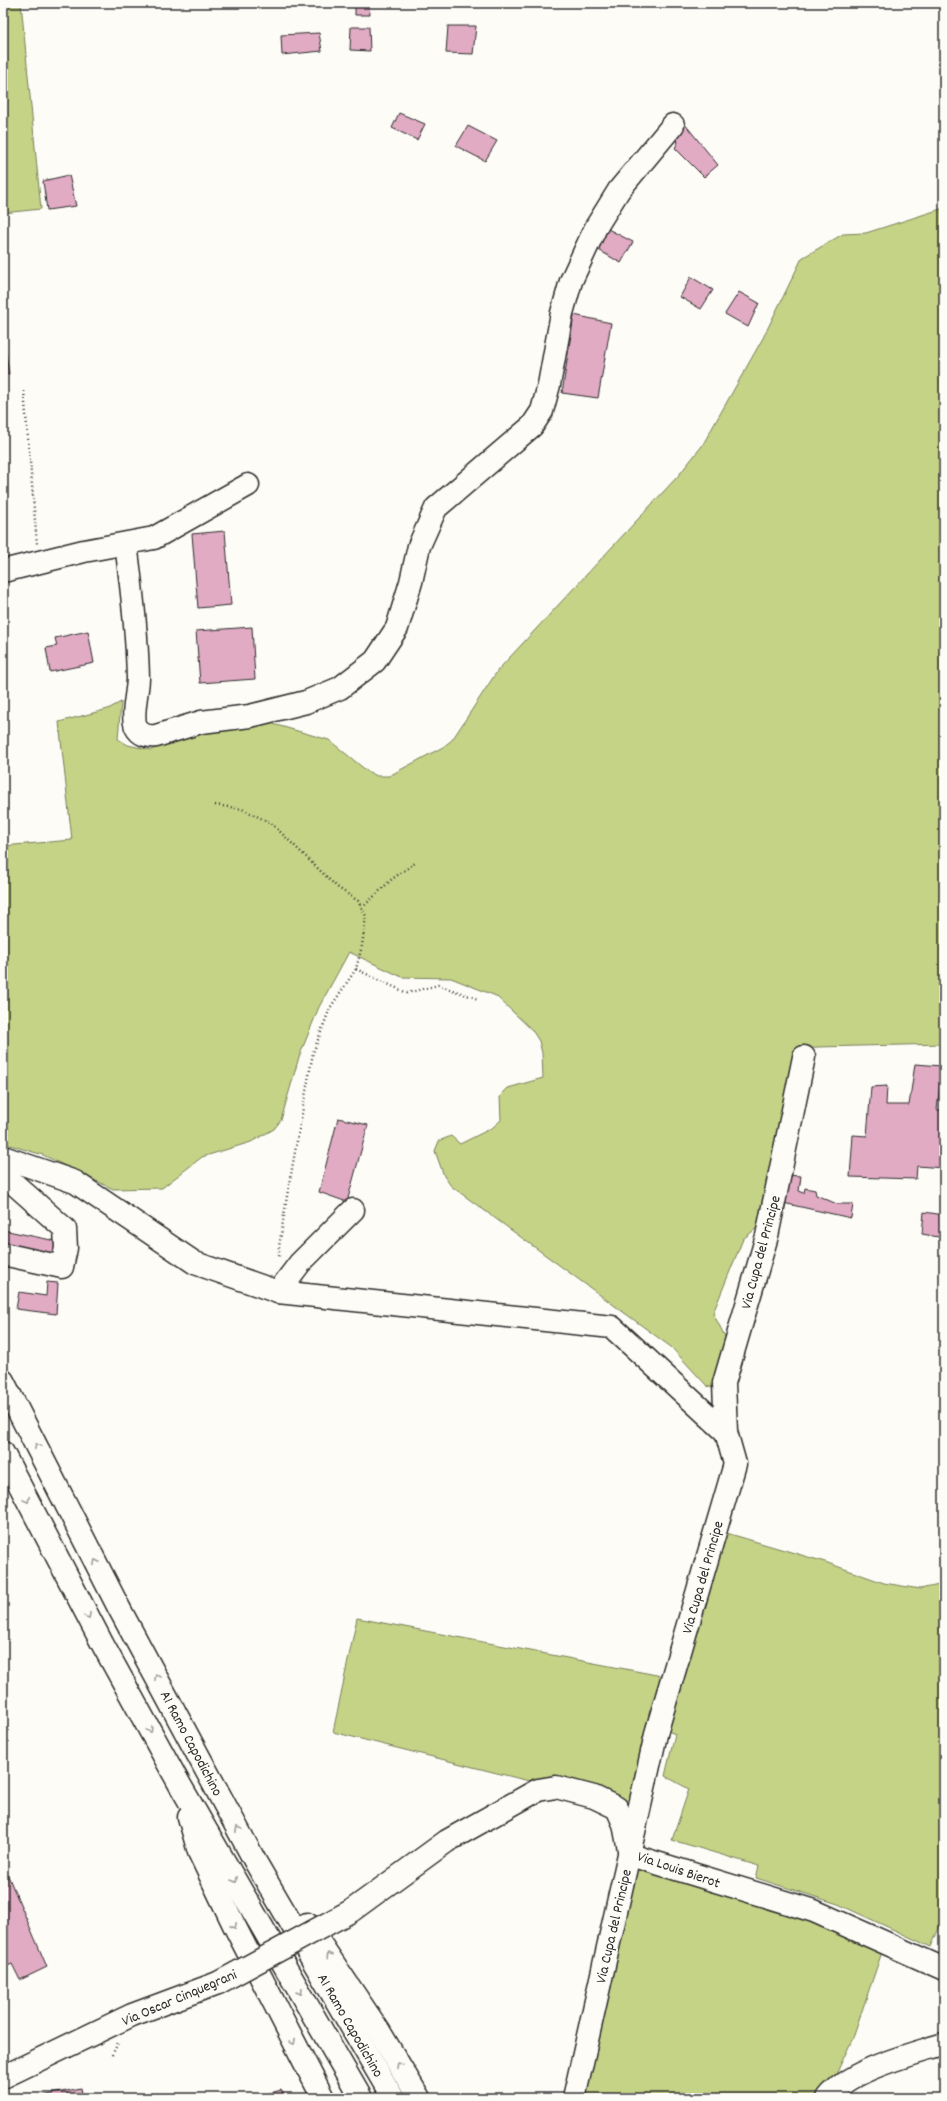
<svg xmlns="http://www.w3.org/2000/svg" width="947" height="2101" font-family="Dekko,sans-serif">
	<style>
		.green { fill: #c5d387; stroke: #787f59 }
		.building { fill: #e0abc3; stroke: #2b2b2b }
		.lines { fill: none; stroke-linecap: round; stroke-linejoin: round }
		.minor-casing { stroke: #2b2b2b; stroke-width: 25 }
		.highway-casing { stroke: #2b2b2b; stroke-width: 25 }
		.path { stroke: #2b2b2b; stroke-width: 2.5; stroke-dasharray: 1 3; stroke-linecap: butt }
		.minor { stroke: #fdfcf7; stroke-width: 22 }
		.highway { stroke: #fdfcf7; stroke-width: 22 }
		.minor-bridge-casing { stroke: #2b2b2b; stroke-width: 25; stroke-linecap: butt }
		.minor-bridge { stroke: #fdfcf7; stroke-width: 22 }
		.oneway { stroke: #9e9e9b }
		.labels { text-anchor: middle; stroke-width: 3.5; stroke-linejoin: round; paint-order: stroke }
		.street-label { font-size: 15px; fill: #2b2b2b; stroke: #fdfcf7 }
	</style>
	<rect width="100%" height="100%" fill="#fdfcf7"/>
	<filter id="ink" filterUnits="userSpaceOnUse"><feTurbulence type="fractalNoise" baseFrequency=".025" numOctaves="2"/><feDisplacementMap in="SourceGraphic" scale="8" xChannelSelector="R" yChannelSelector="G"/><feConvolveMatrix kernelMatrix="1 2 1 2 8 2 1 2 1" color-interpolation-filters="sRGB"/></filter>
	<g filter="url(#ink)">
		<g class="green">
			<path d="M3,3H21L41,209L3,213Z"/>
			<path d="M944,208V1044L817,1047L796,1054L782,1208L743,1239L713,1313L739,1364L732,1395L707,1386L671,1347L451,1186L444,1176L435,1151L439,1141L451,1136L460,1144L492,1128L501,1120L500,1096L508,1088L543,1078L542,1053L539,1041L532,1030L496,996L451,978L402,977L349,952L319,1007L299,1057L281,1120L274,1129L251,1142L202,1157L162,1188L113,1189L43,1155L3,1143V846L72,840L59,722L108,709L121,702L118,739L128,745L151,750L211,728L266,722L329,740L367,771L377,776H389L443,747L452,740L498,670L678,476L702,446L763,338L802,258L843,234L866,233Z"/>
			<path d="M723,1532L825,1562L884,1583L920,1589L944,1584V1916L931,1947L838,1904L756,1878L759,1866L672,1840L689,1789L665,1776L675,1734L663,1729Z"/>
			<path d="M357,1618L662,1676L635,1797L629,1802L599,1790L537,1783L333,1732Z"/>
			<path d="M631,1867L805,1920L882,1952L852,2040L825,2098H578Z"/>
		</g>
		<g class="building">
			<path d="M355,3H369L370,15H355Z"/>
			<path d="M448,26H476L473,54L446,53Z"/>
			<path d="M351,27H369L370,51L350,50Z"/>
			<path d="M319,33L322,51L282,55L281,35Z"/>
			<path d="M399,113L425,124L417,140L392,128Z"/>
			<path d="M684,123L718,165L704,177L675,148L678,142L671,134Z"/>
			<path d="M468,126L497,141L485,161L456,146Z"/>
			<path d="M69,175L76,206L47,210L43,181Z"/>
			<path d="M606,228L633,242L621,263L595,248Z"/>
			<path d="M691,277L713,290L701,309L680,297Z"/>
			<path d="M739,292L759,303L748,327L725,314Z"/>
			<path d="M574,315L611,323L598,398L562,393Z"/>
			<path d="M3,333L9,374L3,375Z"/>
			<path d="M225,531L231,605L198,608L192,534Z"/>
			<path d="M252,627L255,679L200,683L196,631Z"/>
			<path d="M88,631L94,663L50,672L46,648L57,646L55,638Z"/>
			<path d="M915,1064L942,1066L937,1110H944V1168L917,1166L916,1179L850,1177L853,1135L867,1136L871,1087L887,1086L886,1105H909Z"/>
			<path d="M338,1118L368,1125L347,1202L319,1192Z"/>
			<path d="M785,1175L801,1176L799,1191L804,1193L805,1188L815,1190L816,1195L837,1204H853L851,1218L783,1203Z"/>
			<path d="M924,1212L944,1215V1238L922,1234Z"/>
			<path d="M3,1230L56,1241L53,1258L3,1247Z"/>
			<path d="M47,1282L58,1283L56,1314L16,1309L19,1292L46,1296Z"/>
			<path d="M3,1864L47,1967L20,1980L12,1964L3,1968Z"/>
			<path d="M81,2088L83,2098H32Z"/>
			<path d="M281,2090L286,2098H269L267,2094Z"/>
		</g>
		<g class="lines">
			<g class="minor-casing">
				<g id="minor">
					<path d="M126,544C132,589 137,633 138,678C138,691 131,715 136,727C140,735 148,737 156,736L201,722L250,716L306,702L340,688L375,661L397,628L411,582L419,546L436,508L532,426L542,411L549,385L562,313L571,281L596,227L619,190L673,125"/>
					<path d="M3,571L84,551L154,538L248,485"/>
					<path d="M3,1157L75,1182L195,1263L278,1292L612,1327L726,1432"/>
					<path d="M3,1174L65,1229L66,1248L62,1267L3,1254"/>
					<path d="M278,1292L300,1263L353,1210"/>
					<path d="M351,1911L447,1841L538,1790L556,1787L594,1797L617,1808L624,1824L629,1850L637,1857L814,1911L944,1969"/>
					<path d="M3,2077L132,2015L218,1983"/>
					<path d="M574,2098L657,1730L735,1464L726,1432L724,1383L767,1236L804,1057"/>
					<path d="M828,2098C850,2069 910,2055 944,2044"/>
				</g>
			</g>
			<g class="highway-casing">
				<g id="highway">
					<path d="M3,1381L119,1608L256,1863L393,2098"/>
					<path d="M3,1453L103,1645L180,1785L361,2098"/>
					<path d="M189,1817L199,1852L234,1925L323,2098"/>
					<path d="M307,1924L379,2031L419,2098"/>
				</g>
			</g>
			<g class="path">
				<path d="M24,391L37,544"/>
				<path d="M215,805L242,809L271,823L337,887L358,901L366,916L362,946L356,969L330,1008L313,1053L287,1196L279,1247V1257"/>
				<path d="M362,908L392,879L415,863"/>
				<path d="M356,969L407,993L438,985L478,999"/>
				<path d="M112,2055L118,2043"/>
			</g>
			<use href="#minor" class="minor"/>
			<use href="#highway" class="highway"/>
			<g class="minor-bridge-casing">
				<path id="minor-bridge" d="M218,1983L351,1911"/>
			</g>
			<use href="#minor-bridge" class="minor-bridge"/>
		</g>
		<defs><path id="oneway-chevron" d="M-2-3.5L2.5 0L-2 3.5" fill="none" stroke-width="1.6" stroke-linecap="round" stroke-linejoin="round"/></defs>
		<g class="oneway">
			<use href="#oneway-chevron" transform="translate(37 1446) rotate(-117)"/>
			<use href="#oneway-chevron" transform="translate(27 1500) rotate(62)"/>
			<use href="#oneway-chevron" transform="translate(96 1562) rotate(-117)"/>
			<use href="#oneway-chevron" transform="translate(88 1616) rotate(62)"/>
			<use href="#oneway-chevron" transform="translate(157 1677) rotate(-118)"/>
			<use href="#oneway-chevron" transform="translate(150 1730) rotate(61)"/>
			<use href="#oneway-chevron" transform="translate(238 1829) rotate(-118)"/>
			<use href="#oneway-chevron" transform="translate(235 1880) rotate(60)"/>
			<use href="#oneway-chevron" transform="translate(234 1926) rotate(64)"/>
			<use href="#oneway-chevron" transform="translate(329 1955) rotate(-124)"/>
			<use href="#oneway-chevron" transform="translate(300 1992) rotate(60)"/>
			<use href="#oneway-chevron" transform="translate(293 2042) rotate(62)"/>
			<use href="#oneway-chevron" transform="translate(399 2065) rotate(-121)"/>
		</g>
	</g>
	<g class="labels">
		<g class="street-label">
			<text transform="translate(760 1252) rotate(-75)" y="5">Via Cupa del Principe</text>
			<text transform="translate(702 1577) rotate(-74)" y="5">Via Cupa del Principe</text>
			<text transform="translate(192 1743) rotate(62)" y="5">A1 Ramo Capodichino</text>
			<text transform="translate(679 1869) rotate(19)" y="5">Via Louis Bierot</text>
			<text transform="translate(613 1926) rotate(-77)" y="5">Via Cupa del Principe</text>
			<text transform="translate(179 1997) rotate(-23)" y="5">Via Oscar Cinquegrani</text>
			<text transform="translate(351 2025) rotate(60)" y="5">A1 Ramo Capodichino</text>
		</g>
	</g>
	<rect width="947" height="2101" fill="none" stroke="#fdfcf7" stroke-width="16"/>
	<rect x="8" y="8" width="931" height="2085" fill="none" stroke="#2b2b2b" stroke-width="1.5" filter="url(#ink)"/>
</svg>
